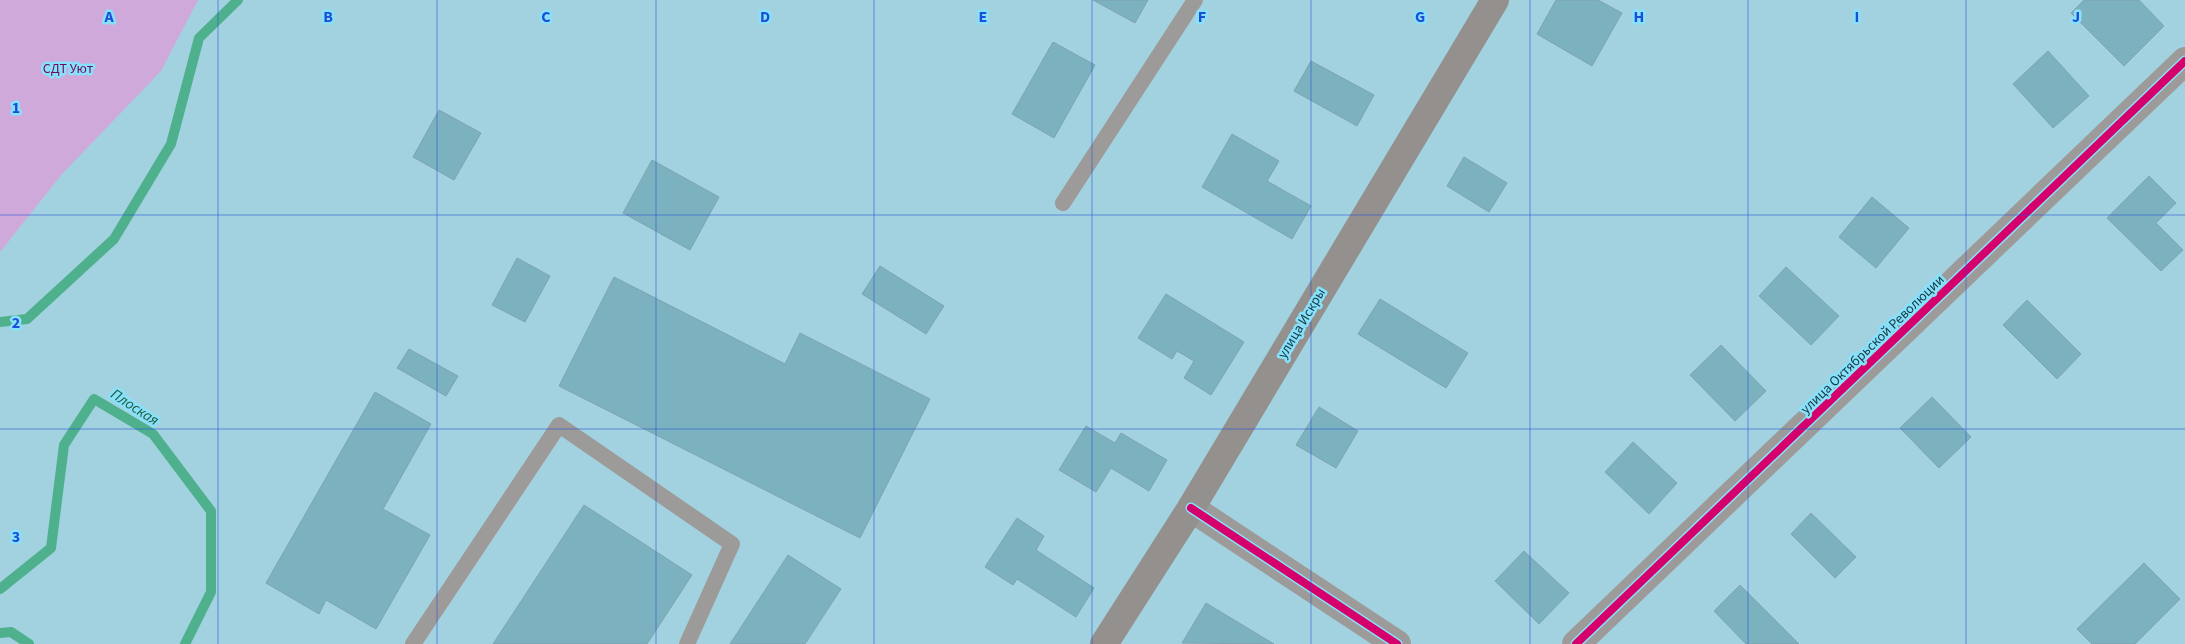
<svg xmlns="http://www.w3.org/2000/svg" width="2185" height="644" font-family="'Source Sans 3',sans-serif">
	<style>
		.green { fill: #cfa9da }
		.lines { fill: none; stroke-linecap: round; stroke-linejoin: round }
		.stream { stroke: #4eb08d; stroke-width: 10 }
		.building { fill: #7cb2bf; stroke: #7da4af }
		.lane { stroke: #9d9b9a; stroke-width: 16 }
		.street { stroke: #9d9b9a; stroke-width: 28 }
		.secondary { stroke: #94908e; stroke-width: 28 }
		.cycleway-casing { stroke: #88e1fa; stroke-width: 11 }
		.cycleway { stroke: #d6006c; stroke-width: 8 }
		.grid { fill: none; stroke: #1d4ed8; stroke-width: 1; stroke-opacity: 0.55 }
		.labels { text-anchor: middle; stroke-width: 5; stroke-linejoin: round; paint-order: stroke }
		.park-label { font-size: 14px; fill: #710a5d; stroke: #88e1fa }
		.street-label { font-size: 14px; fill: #133943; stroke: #88e1fa }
		.water-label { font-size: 15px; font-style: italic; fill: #245e41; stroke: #88e1fa }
		.grid-label { font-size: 16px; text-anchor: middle; font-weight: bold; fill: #1d4ed8; stroke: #88e1fa; stroke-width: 5; stroke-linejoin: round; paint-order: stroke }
	</style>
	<rect width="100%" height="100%" fill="#a2d2e0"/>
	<path class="green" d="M0,0H198L161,71L62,174L0,252Z"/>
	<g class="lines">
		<g class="stream">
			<path d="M0,322L27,319L114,239L171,144L199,38L238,0"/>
			<path d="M0,589L51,548L64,445L94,399L153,434L211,511V592L185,644"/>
			<path d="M0,633L11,632L29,644"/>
		</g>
	</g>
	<g class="building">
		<path d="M1093,0H1148L1135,23Z"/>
		<path d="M1556,0H1598L1622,13L1592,66L1537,34Z"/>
		<path d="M2084,0H2139L2164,26L2124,66L2071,13Z"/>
		<path d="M1053,42L1095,65L1054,138L1012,114Z"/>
		<path d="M2048,51L2089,96L2053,128L2013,84Z"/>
		<path d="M1311,61L1374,95L1357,126L1294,91Z"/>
		<path d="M439,110L481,133L454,180L413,157Z"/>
		<path d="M1232,134L1279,161L1267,181L1311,206L1292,239L1202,187Z"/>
		<path d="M1464,157L1507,183L1489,212L1447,186Z"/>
		<path d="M652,160L719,197L690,250L623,213Z"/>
		<path d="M2149,176L2176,203L2156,223L2183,250L2161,271L2107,218Z"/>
		<path d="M1872,197L1909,228L1876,268L1839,237Z"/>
		<path d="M517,258L550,276L525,322L492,305Z"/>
		<path d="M880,266L944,306L926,334L862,294Z"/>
		<path d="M1786,267L1839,316L1811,345L1759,296Z"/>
		<path d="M614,277L785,364L800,333L930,399L860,538L559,386Z"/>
		<path d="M1166,294L1244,342L1211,395L1184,378L1194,361L1177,351L1172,359L1138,338Z"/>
		<path d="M1380,299L1468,353L1446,388L1358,334Z"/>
		<path d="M2027,300L2081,354L2057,379L2003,325Z"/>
		<path d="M1721,345L1766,391L1735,421L1690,375Z"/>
		<path d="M409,349L458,376L446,396L397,368Z"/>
		<path d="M375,392L431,424L383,509L430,535L376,629L326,600L319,614L266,583Z"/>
		<path d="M1932,397L1971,437L1939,468L1900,428Z"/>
		<path d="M1319,407L1358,431L1336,468L1296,445Z"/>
		<path d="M1086,426L1115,443L1121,433L1167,460L1149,491L1111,468L1096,492L1059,470Z"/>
		<path d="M1633,442L1677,483L1649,514L1605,472Z"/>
		<path d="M584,505L692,575L647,644H493Z"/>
		<path d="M1811,513L1856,557L1835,578L1791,534Z"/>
		<path d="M1017,518L1044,536L1036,550L1094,588L1076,617L1017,579L1013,585L985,567Z"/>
		<path d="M1524,551L1569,593L1539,624L1495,581Z"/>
		<path d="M788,555L841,589L805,644H730Z"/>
		<path d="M2144,563L2180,599L2135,644H2092L2077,629Z"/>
		<path d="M1740,585L1799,644H1746L1714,611Z"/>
		<path d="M1206,603L1274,644L1182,643Z"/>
	</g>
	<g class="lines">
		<g class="lane">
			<path d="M1063,203L1195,0"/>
			<path d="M413,644L559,425L732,544L687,644"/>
		</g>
		<g class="street">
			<path d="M1191,508L1397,644"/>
			<path d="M1576,644L2185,61"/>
		</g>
		<path class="secondary" d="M1104,644L1191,508L1495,0"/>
		<g class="cycleway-casing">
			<g id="cycleway">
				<path d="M1191,508L1397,644"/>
				<path d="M1576,644L2185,61"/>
			</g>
		</g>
		<use href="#cycleway" class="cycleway"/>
	</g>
	<path class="grid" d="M218,0V644M437,0V644M656,0V644M874,0V644M1092,0V644M1311,0V644M1530,0V644M1748,0V644M1966,0V644M0,215H2185M0,429H2185"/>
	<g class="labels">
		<g class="park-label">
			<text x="68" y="73">СДТ Уют</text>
		</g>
		<g class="street-label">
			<text transform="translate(1301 323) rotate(-59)" y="5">улица Искры</text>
			<text transform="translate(1872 344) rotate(-44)" y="5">улица Октябрьской Революции</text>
		</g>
		<g class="water-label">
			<text transform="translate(135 407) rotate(33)" y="5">Плоская</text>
		</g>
	</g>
	<g class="grid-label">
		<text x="109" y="22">A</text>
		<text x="328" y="22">B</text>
		<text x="546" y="22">C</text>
		<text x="765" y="22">D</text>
		<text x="983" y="22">E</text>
		<text x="1202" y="22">F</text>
		<text x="1420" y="22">G</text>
		<text x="1639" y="22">H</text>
		<text x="1857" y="22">I</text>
		<text x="2076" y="22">J</text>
		<text x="16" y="113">1</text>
		<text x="16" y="328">2</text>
		<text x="16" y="542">3</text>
	</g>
</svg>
